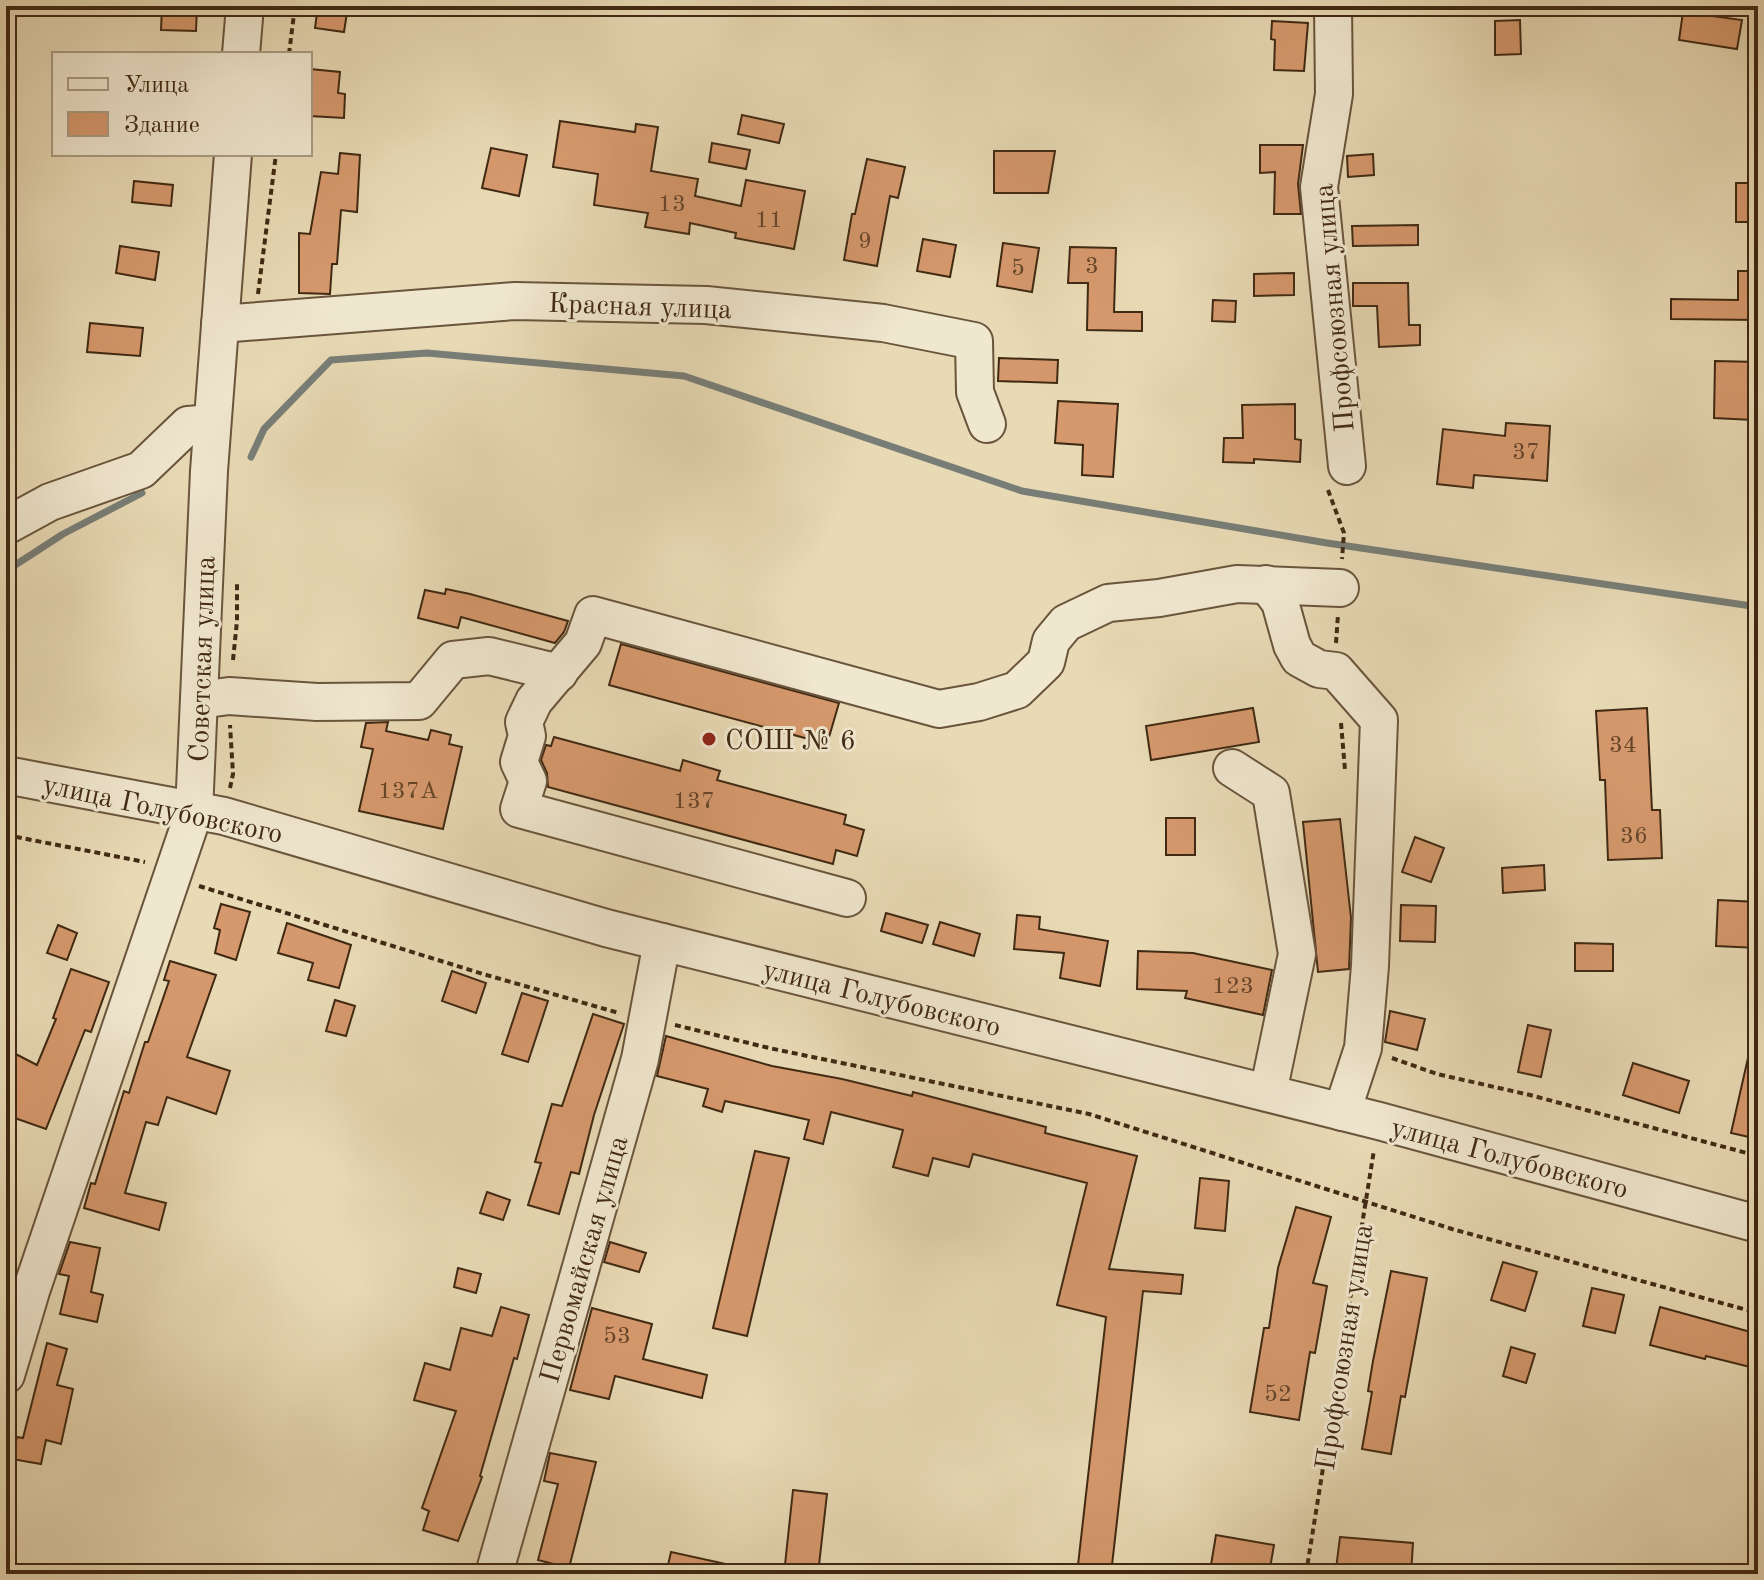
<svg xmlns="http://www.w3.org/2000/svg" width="1764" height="1580" font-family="'Old Standard TT',serif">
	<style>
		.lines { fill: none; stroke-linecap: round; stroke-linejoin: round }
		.stream { stroke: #787e77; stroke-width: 7 }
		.building { fill: #d6996d; stroke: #402913; stroke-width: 2 }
		.minor-casing { stroke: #6a553c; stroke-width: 40 }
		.path { stroke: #402913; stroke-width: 4; stroke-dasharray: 6 4; stroke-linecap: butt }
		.minor { stroke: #f0e7cf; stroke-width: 36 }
		.poi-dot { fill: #8f2418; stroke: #f0e7cf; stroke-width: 3 }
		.labels { text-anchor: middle; stroke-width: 6; stroke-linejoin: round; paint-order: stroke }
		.number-label { font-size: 24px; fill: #66452a }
		.street-label { font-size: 28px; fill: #402913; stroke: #f0e7cf }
		.poi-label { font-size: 28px; fill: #402913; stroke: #f0e7cf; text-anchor: start }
	</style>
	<rect width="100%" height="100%" fill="#e8dab5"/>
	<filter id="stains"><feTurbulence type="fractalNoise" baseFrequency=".0025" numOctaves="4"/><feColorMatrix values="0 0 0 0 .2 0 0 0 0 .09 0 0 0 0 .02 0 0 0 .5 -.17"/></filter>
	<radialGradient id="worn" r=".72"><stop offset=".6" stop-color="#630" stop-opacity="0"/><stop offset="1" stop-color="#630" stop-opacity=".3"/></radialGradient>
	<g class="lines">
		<g class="stream">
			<path d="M251,457L264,429L331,360L427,353L684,376L1022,491L1327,543L1758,607"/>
			<path d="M6,571L63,534L142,493"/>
		</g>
	</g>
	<g class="building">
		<path d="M162,6H197L196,31L161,30Z"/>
		<path d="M318,6H348L344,32L315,28Z"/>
		<path d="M1683,12L1742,20L1737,49L1679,40Z"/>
		<path d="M1520,20L1521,54L1495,55V21Z"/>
		<path d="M1272,21L1308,23L1304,71L1274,70L1275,40L1271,39Z"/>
		<path d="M310,69L340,72L338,93L345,94L344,118L310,116Z"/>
		<path d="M742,115L784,124L779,143L738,134Z"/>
		<path d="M560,121L635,132L636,124L658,127L651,171L698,179L695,196L741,206L746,180L805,191L794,249L735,238L736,233L690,223L689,234L645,227L648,213L594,205L598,174L553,167Z"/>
		<path d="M712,143L750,150L746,169L709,162Z"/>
		<path d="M1260,145H1303L1298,184L1301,214H1274L1275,172L1260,173Z"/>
		<path d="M491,148L527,155L519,196L482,188Z"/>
		<path d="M994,151H1055L1048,193H994Z"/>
		<path d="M340,153L360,155L357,212L341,210L337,264H332L330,294L299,293V233L310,234L321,172L338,174Z"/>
		<path d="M1373,154L1374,175L1348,177L1347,156Z"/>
		<path d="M867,159L905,167L898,198L890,196L877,266L844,260L852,214H855Z"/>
		<path d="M134,181L173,185L171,206L132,202Z"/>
		<rect x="1736" y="183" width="21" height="39"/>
		<path d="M1418,225V245L1353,246L1352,226Z"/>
		<path d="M923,239L956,245L950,277L917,271Z"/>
		<path d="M1003,243L1039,248L1032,292L997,286Z"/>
		<path d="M120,246L159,252L155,280L116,273Z"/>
		<path d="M1070,247L1116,248L1114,312H1142V331L1087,330L1088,283H1068Z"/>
		<path d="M1738,271H1758V320L1671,319V299L1738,300Z"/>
		<path d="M1294,273V295L1254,296V274Z"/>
		<path d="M1353,283H1408L1409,325H1420V345L1379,347L1377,306H1353Z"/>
		<path d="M1213,300L1236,301L1235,322L1212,321Z"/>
		<path d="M90,323L143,328L140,356L87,352Z"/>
		<path d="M999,358L1058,360L1057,383L998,381Z"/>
		<path d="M1715,361L1758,362V381H1754L1753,420L1714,418Z"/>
		<path d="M1058,401L1118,404L1113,477L1082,475L1083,445L1055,443Z"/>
		<path d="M1295,404V439L1301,440L1300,462L1254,459V463L1223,462L1224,438H1243L1242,405Z"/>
		<path d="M1506,423L1550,426L1547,481L1474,475L1473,488L1437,484L1443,429L1505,436Z"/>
		<path d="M446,589L470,594L568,621L564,632L555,643L461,617L458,628L418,618L425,590L445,594Z"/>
		<path d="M621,644L839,703L827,744L609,685Z"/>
		<path d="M1253,708L1259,742L1151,760L1146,726Z"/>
		<path d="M1647,708L1652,810H1660L1662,858L1608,860L1605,780H1600L1596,711Z"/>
		<path d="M388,722L386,731L428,740L431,730L451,735L449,744L462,747L443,829L359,811L373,749L361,747L366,723Z"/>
		<path d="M554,737L680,771L683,760L720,771L717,780L846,815L844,824L864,830L857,856L836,850L833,864L548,787L547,773L541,760L546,745L551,746Z"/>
		<rect x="1166" y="818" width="29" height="37"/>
		<path d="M1340,819L1351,918L1349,969L1318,972L1303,822Z"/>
		<path d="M1415,837L1444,848L1431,882L1402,872Z"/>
		<path d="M1544,865L1545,890L1503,893L1502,868Z"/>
		<path d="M1718,900L1758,902V948L1716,946Z"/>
		<path d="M221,904L250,912L236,960L215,953L220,930L214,928Z"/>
		<path d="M1401,905L1436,906L1435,942L1400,941Z"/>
		<path d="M886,913L928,925L922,943L881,931Z"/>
		<path d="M1017,915L1040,917L1039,929L1108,941L1100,986L1060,978L1064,953L1014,949Z"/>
		<path d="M940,922L980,934L974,956L933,944Z"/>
		<path d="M287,923L351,945L339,988L308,980L313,963L278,953Z"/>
		<path d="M58,925L77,933L67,960L47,953Z"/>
		<path d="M1575,943L1613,944V971H1575Z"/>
		<path d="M1138,951L1193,953L1272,970L1263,1015L1185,998L1187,991L1137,989Z"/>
		<path d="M170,961L216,975L187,1057L230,1071L216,1114L167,1097L158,1125L146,1122L125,1193L166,1203L159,1230L84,1208L91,1183L95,1184L124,1091L129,1093L145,1042H148L169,981L164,980Z"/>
		<path d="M71,969L109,982L91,1032L85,1030L46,1129L6,1115V1049L37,1065L56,1019L53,1018Z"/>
		<path d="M452,971L486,983L476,1013L442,1001Z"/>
		<path d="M522,993L548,1001L528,1062L502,1054Z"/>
		<path d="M335,1000L355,1006L346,1036L326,1031Z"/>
		<path d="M1390,1011L1425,1019L1417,1050L1385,1042Z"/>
		<path d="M593,1014L624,1024L594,1115L579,1174L571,1172L559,1214L528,1205L541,1163L535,1162L552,1104L562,1106Z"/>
		<path d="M1528,1025L1551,1030L1541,1077L1518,1072Z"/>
		<path d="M666,1036L772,1066L842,1079L912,1096L913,1092L1046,1127L1045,1133L1137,1156L1109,1269L1183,1275L1181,1294L1143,1291L1111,1574H1077L1106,1317L1057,1305L1087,1183L973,1154L969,1167L933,1158L928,1176L893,1167L903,1130L831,1112L823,1144L804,1139L809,1120L725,1101L722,1112L703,1106L708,1089L657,1076Z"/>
		<path d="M1750,1049L1758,1050V1139L1731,1133Z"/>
		<path d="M1633,1063L1689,1081L1679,1113L1623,1095Z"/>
		<path d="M755,1151L789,1158L747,1336L713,1328Z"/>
		<path d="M1200,1178L1229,1181L1225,1231L1195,1228Z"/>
		<path d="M487,1192L510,1200L503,1220L480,1213Z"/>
		<path d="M1296,1207L1331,1217L1313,1283L1327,1286L1315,1353L1310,1352L1299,1420L1250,1412L1264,1328H1269L1278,1268Z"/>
		<path d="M70,1242L100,1248L91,1292L103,1295L97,1322L60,1314L69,1276L59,1274Z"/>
		<path d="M610,1242L646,1253L639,1272L604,1262Z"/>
		<path d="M1503,1262L1537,1272L1525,1311L1491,1300Z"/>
		<path d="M458,1268L481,1274L476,1293L454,1287Z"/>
		<path d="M1391,1271L1427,1278L1405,1397L1401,1396L1391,1454L1362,1449L1372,1392L1368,1391L1373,1361Z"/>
		<path d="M1592,1288L1624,1295L1615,1333L1583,1326Z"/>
		<path d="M501,1307L529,1315L517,1359L514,1358L480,1476L482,1477L458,1541L423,1530L429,1511L422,1508L456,1411L414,1400L425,1363L450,1370L461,1328L492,1336Z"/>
		<path d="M1660,1307L1758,1334V1369L1706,1356L1705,1359L1650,1345Z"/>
		<path d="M592,1308L652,1324L643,1359L707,1375L702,1398L615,1376L609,1399L570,1390Z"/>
		<path d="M47,1343L67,1349L57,1385L73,1389L61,1444L46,1440L41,1464L12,1459L17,1437L23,1438Z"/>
		<path d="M1511,1347L1535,1354L1526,1383L1503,1376Z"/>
		<path d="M550,1453L596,1462L569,1568L538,1560L558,1484L544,1481Z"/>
		<path d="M793,1490L827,1494L818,1574H784Z"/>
		<path d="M1216,1535L1274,1545L1269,1574L1211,1565Z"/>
		<path d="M1340,1537L1413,1543L1411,1574L1336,1569Z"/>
		<path d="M671,1552L735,1566L734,1574H666Z"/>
	</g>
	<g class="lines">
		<g class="minor-casing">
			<g id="minor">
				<path d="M1333,6L1334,94L1319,187L1347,466"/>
				<path d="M241,54L245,6"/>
				<path d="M220,324L515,301L706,305L883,323L974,341L975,392L987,424"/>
				<path d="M6,526L50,502L141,470L188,425L212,423"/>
				<path d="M1266,584L1280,602L1292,645L1299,658L1319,669L1336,671L1379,720L1370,966L1363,1048L1342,1112"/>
				<path d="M199,700L229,696L317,702L419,701L453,660L489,656L559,673"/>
				<path d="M1232,768L1271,793L1297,954L1268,1093"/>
				<path d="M6,775L224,816L606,928L1379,1121L1758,1224"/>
				<path d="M847,898L519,809L528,781L519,762L527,736L524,722L534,701L583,643L593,615L939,709L979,702L1017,690L1046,662L1051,641L1066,623L1108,603L1159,598L1237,584L1340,588"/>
				<path d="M6,1375L31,1291L194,812L209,471L233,154"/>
				<path d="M494,1574L640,1059L662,942"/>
			</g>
		</g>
		<g class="path">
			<path d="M289,54L295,6"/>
			<path d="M258,294L276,154"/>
			<path d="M1328,490L1344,533L1342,559"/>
			<path d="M1336,643L1338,615"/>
			<path d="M233,660L237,621V581"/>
			<path d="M1341,723L1345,770"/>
			<path d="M230,788L233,774L230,725"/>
			<path d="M6,835L145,862"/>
			<path d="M199,886L483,974L619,1013"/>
			<path d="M675,1025L769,1048L1089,1114L1452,1229L1758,1313"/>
			<path d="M1392,1058L1437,1074L1530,1095L1758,1156"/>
			<path d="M1306,1574L1374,1150"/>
		</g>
		<use href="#minor" class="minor"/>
	</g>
	<circle class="poi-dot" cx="709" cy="739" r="8"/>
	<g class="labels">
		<g class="number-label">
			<text x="672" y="211">13</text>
			<text x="769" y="227">11</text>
			<text x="865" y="248">9</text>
			<text x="1092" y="273">3</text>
			<text x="1018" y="275">5</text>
			<text x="1526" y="459">37</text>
			<text x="1623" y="752">34</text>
			<text x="408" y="798">137А</text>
			<text x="694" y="808">137</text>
			<text x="1634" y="843">36</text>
			<text x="1233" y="993">123</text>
			<text x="617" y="1343">53</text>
			<text x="1278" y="1401">52</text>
		</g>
		<g class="street-label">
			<text transform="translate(640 305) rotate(2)" y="10">Красная улица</text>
			<text transform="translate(1333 308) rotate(-95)" y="10">Профсоюзная улица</text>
			<text transform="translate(201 659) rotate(-88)" y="10">Советская улица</text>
			<text transform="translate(163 808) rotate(12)" y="10">улица Голубовского</text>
			<text transform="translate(882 997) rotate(14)" y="10">улица Голубовского</text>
			<text transform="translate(1510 1157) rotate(15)" y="10">улица Голубовского</text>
			<text transform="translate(583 1259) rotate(-74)" y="10">Первомайская улица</text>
			<text transform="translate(1343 1347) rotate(-81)" y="10">Профсоюзная улица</text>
		</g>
		<g class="poi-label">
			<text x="725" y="749">СОШ № 6</text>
		</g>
	</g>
	<rect width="1764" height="1580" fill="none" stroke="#e8dab5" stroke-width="32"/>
	<rect x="8" y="8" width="1748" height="1564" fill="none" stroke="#402913" stroke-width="4"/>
	<rect x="16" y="16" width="1732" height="1548" fill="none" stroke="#402913" stroke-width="2"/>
	<rect x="52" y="52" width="260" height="104" fill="#f0e7cf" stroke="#aa9b84" stroke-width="2"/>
	<rect x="68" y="78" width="40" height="12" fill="#f0e7cf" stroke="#aa9b84" stroke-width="2"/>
	<text x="124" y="92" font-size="24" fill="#402913">Улица</text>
	<rect x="68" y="112" width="40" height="24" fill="#d6996d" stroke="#aa9b84" stroke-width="2"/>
	<text x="124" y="132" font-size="24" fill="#402913">Здание</text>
	<rect width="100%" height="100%" filter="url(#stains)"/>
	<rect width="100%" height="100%" fill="url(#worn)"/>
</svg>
